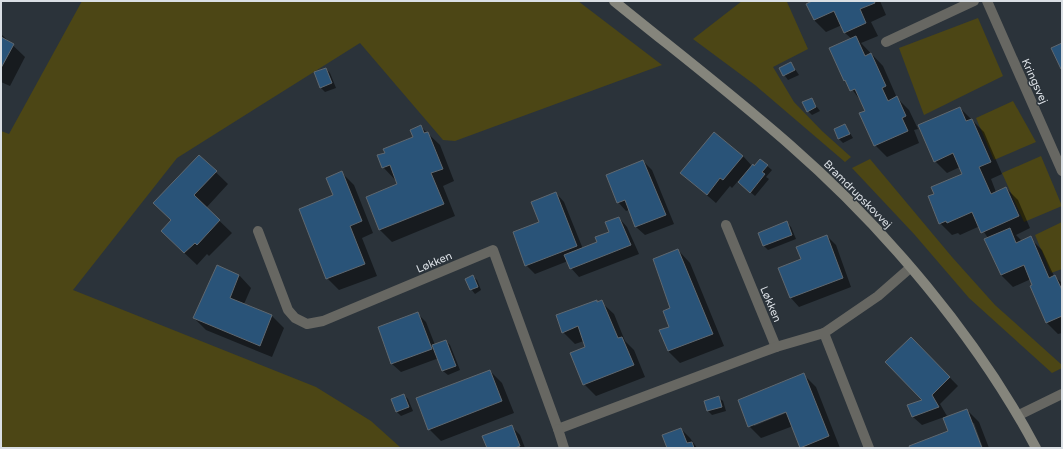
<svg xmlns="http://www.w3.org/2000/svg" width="1063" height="449" font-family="'Varela Round',sans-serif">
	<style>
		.green { fill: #4c4615 }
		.shadow { fill: #0007; fill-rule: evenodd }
		.building { fill: #295378; stroke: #5f6870 }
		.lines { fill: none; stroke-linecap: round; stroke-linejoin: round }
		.street { stroke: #676762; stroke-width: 10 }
		.secondary { stroke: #85857c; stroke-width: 10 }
		.labels { text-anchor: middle; stroke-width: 3; stroke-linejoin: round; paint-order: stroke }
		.street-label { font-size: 11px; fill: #dadfe4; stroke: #2b333a }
	</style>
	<rect width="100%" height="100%" fill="#2b333a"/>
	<g class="green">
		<path d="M82,1H578L662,65L455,141L443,140L360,43L177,158L73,290L316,387L371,421L401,448H1V131L9,134Z"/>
		<path d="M742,1H788L787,2L808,49L773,67L794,102L822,131L851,157L845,162L755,85L693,39Z"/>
		<path d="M978,18L1003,76L924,115L899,48Z"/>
		<path d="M1013,101L1036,142L994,160L976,118Z"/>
		<path d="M1041,156L1062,206L1024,222L1002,173Z"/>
		<path d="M870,159L952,257L995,305L1062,365V368L1052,373L969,298L914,234L852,168Z"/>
		<path d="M1062,222V269L1051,273L1035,235Z"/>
	</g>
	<g class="shadow">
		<path d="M815,1H880L886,15L871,22L878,36L861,43L883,66L897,98L909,110L918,129L914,130L919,143L887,157L875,145L866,111L860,100L845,80L852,39L845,33L842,25L826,32L814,20Z"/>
		<path d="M1,34L25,57L10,86L1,82Z"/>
		<path d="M791,63L799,75L788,80L780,69Z"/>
		<path d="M326,69L330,73L336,88L325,92L321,88L316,73Z"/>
		<path d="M811,99L820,111L812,115L808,111Z"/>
		<path d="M960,108L984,132L1002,174L991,179L996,192L1006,188L1018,200L1030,228L1016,235L1022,241L1030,238L1042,250L1054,276L1062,283V333L1058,334L1046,322L1031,279L1013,287L1001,275L988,238L980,226L960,235L958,233L952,235L940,223L935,194L963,174L960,167L947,173L935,161Z"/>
		<path d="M845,125L853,138L843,143L839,139Z"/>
		<path d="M421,127L440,145L454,181L443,186L455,216L392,242L380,230L367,197L399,184L383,167L386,153L414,137Z"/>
		<path d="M199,156L228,184L206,208L232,233L209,256L207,254L197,265L174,243L172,220Z"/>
		<path d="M743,156L752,166L754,167L760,160L772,170L766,177L769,179L755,196L738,181L732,188L730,186L716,203L681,173Z"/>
		<path d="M643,161L652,170L674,224L645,235L636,227L629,210L626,211L618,202Z"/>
		<path d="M342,173L354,185L373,233L362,238L377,276L339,290L327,278L334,196Z"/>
		<path d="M556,193L564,202L583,249L598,243L610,232L619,218L627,227L639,254L579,277L571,268L568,261L535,274L526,265L540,223Z"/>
		<path d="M787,223L791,227L796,239L768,250L764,246Z"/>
		<path d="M827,236L836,245L851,287L799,307L791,298L779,269L802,260Z"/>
		<path d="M678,250L690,263L724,346L680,363L668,351L661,331L670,327Z"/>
		<path d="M239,275L251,288L244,304L272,316L284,328L272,357L206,330L194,318Z"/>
		<path d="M472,276L477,280L481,290L475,294L471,289Z"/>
		<path d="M596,301L598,303L601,302L614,314L625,341L634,350L645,377L596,396L584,384L587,347L584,341L575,344L563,332Z"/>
		<path d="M417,313L426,322L435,345L446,341L450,345L460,370L448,375L443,371L439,358L401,372L392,364L379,327Z"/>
		<path d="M911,338L958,386L940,404L947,416L922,425L913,417L908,406L924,400Z"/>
		<path d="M490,371L502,383L514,413L441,441L429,429Z"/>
		<path d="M804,375L816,387L840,448H802L793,426L761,438L749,426ZM791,409V411L754,426V424Z"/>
		<path d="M404,395L408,399L413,411L401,416L397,412L392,400Z"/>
		<path d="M718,397L723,401L726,411L712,415L708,411L705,402Z"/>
		<path d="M967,410L979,422L989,448H983L974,423H972L981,448H911L949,431Z"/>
		<path d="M511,426L520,435L525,448H488Z"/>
		<path d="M681,429L690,438L697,448H668Z"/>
	</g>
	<g class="building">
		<path d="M812,1H874L875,3L860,9L866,23L844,33L834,11L814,20L806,4Z"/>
		<path d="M856,36L865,56L871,53L886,86L882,88L888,101L897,96L906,116L902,118L908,131L874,146L859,113L865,111L855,89L850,91L845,80L844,81L829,48Z"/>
		<path d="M1,37L14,44L1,68Z"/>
		<path d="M1062,43V69H1061L1051,48Z"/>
		<path d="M791,62L795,70L783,76L779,68Z"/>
		<path d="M326,68L332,83L320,88L314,72Z"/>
		<path d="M812,98L816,107L807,112L802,102Z"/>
		<path d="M960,107L966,121L972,119L991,162L979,167L991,194L1006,187L1019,216L981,233L972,212L947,223L946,221L939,224L928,196L934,194L931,187L962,174L953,153L934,162L918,125Z"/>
		<path d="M845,124L850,134L838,139L834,129Z"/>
		<path d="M421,125L424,133L428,132L443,169L431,173L444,204L379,230L366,197L397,184L390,165L382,168L377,155L385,153L383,149L413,137L410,130Z"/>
		<path d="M714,132L743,156L723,180L720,178L707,195L680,173Z"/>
		<path d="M199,155L217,171L194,195L220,220L197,245L195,243L184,253L161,231L171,220L153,203Z"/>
		<path d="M760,159L768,165L762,172L765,174L750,193L738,182L753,164L754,166Z"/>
		<path d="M643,160L666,215L635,227L625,200L617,203L606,175Z"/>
		<path d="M342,171L362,221L350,226L365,264L326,279L299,209L333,195L326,178Z"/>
		<path d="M556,192L577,246L525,266L513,232L539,222L531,202Z"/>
		<path d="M619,217L631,245L570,269L564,255L597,242L595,237L609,232L605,222Z"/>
		<path d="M787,221L792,235L763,246L758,233Z"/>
		<path d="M1010,228L1016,243L1031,236L1049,278L1055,275L1062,290V316L1046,323L1030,286L1032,285L1024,265L1001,275L984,239Z"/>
		<path d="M827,235L843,278L790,298L778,268L801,259L796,247Z"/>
		<path d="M678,249L713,334L668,351L659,330L669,327L663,311L670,308L653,259Z"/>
		<path d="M217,265L239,275L230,298L272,315L260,346L193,318Z"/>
		<path d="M473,275L478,287L470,290L465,279Z"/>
		<path d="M597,300V302L602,300L618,338L622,337L634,365L583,385L570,353L585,347L578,326L562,333L556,315Z"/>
		<path d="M418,312L432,349L391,364L378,327Z"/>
		<path d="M911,337L950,377L932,395L939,407L912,417L907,405L922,400L885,362Z"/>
		<path d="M446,340L456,366L442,371L432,345Z"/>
		<path d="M490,370L502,401L428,430L416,398Z"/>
		<path d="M804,373L829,436L800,448L786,412L748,427L738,400Z"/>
		<path d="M404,394L409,407L396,412L391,399Z"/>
		<path d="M719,396L722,407L707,411L704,401Z"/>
		<path d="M967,409L982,448H910L909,446L948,431L943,418Z"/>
		<path d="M512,425L520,446L515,448H487L482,436Z"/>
		<path d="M681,428L687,443L692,442L694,448H667L662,435Z"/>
	</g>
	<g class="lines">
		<g class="street">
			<path d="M987,1L1062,171"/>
			<path d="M886,42L974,1"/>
			<path d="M726,225L776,347"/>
			<path d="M258,231L288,310L295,318L307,324L323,321L493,250L558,429L776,347L824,333L878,296L910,268"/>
			<path d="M824,333L869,448"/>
			<path d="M1019,415L1062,394"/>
			<path d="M558,429L564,448"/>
		</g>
		<path class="secondary" d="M614,1C673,49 733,95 790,145C885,228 977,337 1036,448"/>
	</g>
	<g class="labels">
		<g class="street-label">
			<text transform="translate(1035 81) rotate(66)" y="4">Kringsvej</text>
			<text transform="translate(858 194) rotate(45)" y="4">Bramdrupskovvej</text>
			<text transform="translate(434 262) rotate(-23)" y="4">Løkken</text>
			<text transform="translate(771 304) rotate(67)" y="4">Løkken</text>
		</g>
	</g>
	<rect width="1063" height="449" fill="none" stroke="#dadfe4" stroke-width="4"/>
</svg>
